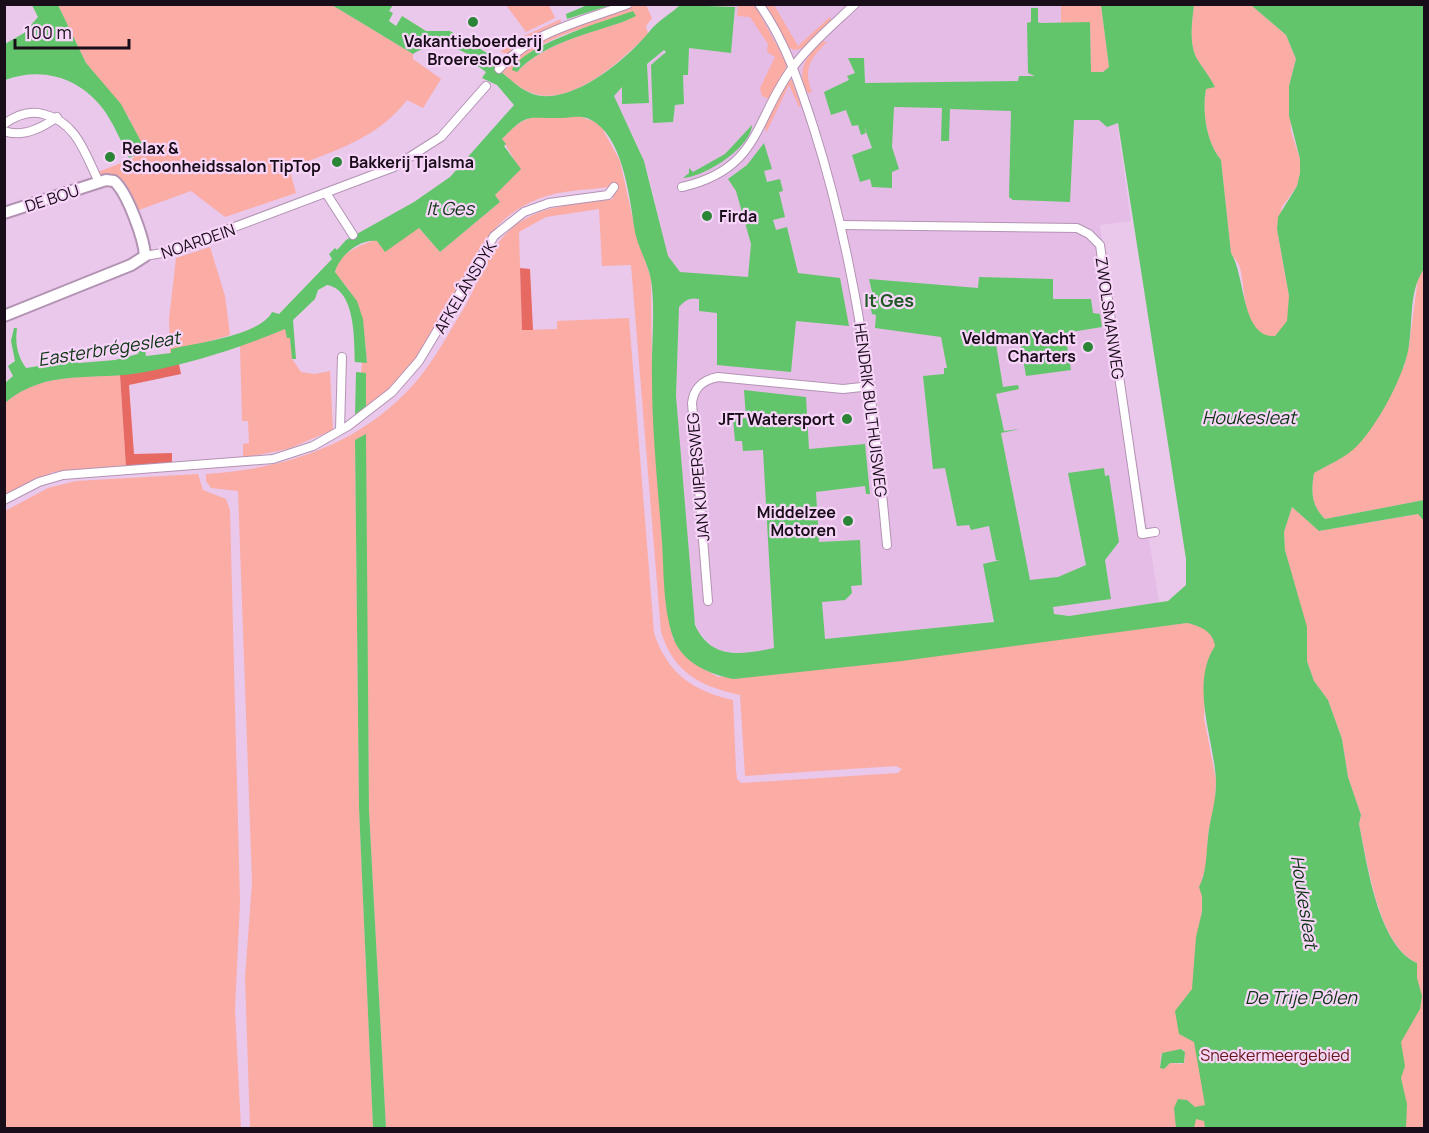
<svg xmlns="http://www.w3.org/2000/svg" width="1429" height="1133" font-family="Manrope,sans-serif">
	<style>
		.built { fill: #e4bce5 }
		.green { fill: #faaca5; fill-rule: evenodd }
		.forest { fill: #e66962 }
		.water { fill: #63c56b }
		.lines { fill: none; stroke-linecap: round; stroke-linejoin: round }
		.street-casing { stroke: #b393b4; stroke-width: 10 }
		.secondary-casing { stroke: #b393b4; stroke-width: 14 }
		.street { stroke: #fff; stroke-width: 8 }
		.secondary { stroke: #fff; stroke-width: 10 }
		.poi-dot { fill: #2a8536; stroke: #f7d5f8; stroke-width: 2 }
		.labels { text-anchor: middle; stroke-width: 4.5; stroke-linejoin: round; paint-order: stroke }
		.poi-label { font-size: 16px; font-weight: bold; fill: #190d19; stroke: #f7d5f8; text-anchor: start }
		.street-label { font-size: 16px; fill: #190d19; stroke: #f7d5f8 }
		.park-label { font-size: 16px; fill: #661717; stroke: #f7d5f8 }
		.water-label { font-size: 18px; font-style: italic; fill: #0e3512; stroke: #f7d5f8 }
		.neighbourhood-label { font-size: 18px; font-weight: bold; fill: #205926; stroke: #f7d5f8 }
	</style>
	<rect width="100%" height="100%" fill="#eac8eb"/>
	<path class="built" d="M1061,4V22L1109,67L1131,221L1100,225L1159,603L1069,616L1053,614L774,648L745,655L715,649L698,632L692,609L676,396L679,306L649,177L638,146L614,98L615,93L664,50L653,123L673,122L675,104H684L683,75L688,74L689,48L731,52L735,7L723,5Z"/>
	<g class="green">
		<path d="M58,5H332L413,54V59L441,79L423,108L407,100C378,138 333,152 289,168L296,193L225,217L191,191L136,211C132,201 129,181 117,177C109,175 104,178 98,172L134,158L130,119L86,63Z"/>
		<path d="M506,5H549L555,18L526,32Z"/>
		<path d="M637,5H646L652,18L646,26L648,34C623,59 571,108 532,93C521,89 510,80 502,72C525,35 596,19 637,5ZM625,21C588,34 545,43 517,72L513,67C540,39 587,23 625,21Z"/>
		<path d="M738,5H755L787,64L785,72L770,100L762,96L760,88L775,57L767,52L768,44L750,17L737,16Z"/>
		<path d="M764,5H774L798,46L830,17L832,21L805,48L794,50L788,47Z"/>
		<path d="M1061,5H1101L1109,67L1105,71L1091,73L1090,22L1061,23Z"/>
		<path d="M1194,5H1251L1286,35L1296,59L1289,86L1291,131L1300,159V173L1297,186L1282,207L1277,229L1289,296L1288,321L1275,336C1240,339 1247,287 1239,265C1237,261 1233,257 1231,253L1221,160C1206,142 1202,111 1206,89L1214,87C1210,77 1205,71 1199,62C1188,47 1192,22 1194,5Z"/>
		<path d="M561,19L560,26L528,39L509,54L500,52L524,36Z"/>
		<path d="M822,41L827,42C810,59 803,68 812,92L809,93L805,91C798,68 805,58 822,41Z"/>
		<path d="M792,80L801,106L799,107L789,85L766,133L765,125L788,81Z"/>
		<path d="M576,115L595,122L602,128L620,161L636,233L651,279L652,379L666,600L673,639L693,663L718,677L1187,623C1201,626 1213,631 1216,646L1207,664L1204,718L1216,780L1215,802L1208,834L1206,869L1202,878V912L1195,955L1416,978L1417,963C1378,945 1368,863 1359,824L1361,815L1348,777L1342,739L1328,700L1314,681L1307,661V631L1285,550L1284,532L1292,507L1319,531L1419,514L1424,521V1128H386L369,810L367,637L355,441L359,808L373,1128H250L245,978L252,882L238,491L211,488L206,481V474C284,469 360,445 414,384C434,361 448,334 464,308C481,279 488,245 517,224C545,204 580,204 613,199L610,187C587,190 560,190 538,199C480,222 467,277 439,327C421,359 395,385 366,408V373H361L362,362H367C365,330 361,298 336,275C331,245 399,234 419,228L440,252L500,202L495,195L520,169L502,139C534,105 538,123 576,115ZM599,209L602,266L631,265L661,632C674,673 700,686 740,695L745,776L896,766L902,769L898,773L741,783L737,779L736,769L733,700C693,691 667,673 654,633L629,318L557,321V329L522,330L519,232L546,217ZM1191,991L1190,1039L1179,1034V1006ZM1181,1049L1184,1050L1185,1060L1182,1064L1170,1063L1164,1069L1160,1068L1161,1054Z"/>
		<path d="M210,247L225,296L230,335L170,353L169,319L176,258Z"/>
		<path d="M1424,269V500L1325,519C1311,505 1311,492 1314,473L1339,459L1404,367L1409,346L1418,278Z"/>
		<path d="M285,329L290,338L292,359L301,372L315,374L330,371L333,430L288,449L243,458V444L249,443L248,421H242L240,346Z"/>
		<path d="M120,375L126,467L53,472L5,495V403C38,374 78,378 120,375Z"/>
		<path d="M198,474L203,490L226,499L230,510L240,902L235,1010L241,1128H5V511L48,488L76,481Z"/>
	</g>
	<g class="forest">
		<path d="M520,268L530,269L533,330H522Z"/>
		<path d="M179,364L181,374L129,385L134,454L172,453V464L126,467L120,375Z"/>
	</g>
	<g class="water">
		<path d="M590,4L611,5L567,19L566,14Z"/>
		<path d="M32,5H58L86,63L121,104L146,151L129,158C122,143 115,127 106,113C82,78 43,66 5,80V44L24,33L38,17Z"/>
		<path d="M332,5H393L389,11L393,13L389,21L396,26L402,16L426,31H450L492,56L496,60V68C509,77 518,89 533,94C571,107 628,58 649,32C657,21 671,14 680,5L735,7L731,53L689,48L688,75H683L684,104L675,105L673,122L653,123L651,65L666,52L664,50L647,64L649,103L622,104V87L614,96L644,161L668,256L680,272L748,277L751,244L736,191L728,179L747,165L764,143L772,169L764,171L767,182L780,179L783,191L779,192L785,217L773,220L776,230L787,227L798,273L840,278L849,326L796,321L791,372L717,365V313L699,311V299C690,297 685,300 679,307L676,396L695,625C711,660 742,655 774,648L763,450L743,451L742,441H735L733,419L746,418L744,390L806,397L809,449L865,444L870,494H866L865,486L816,492L819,542L860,540L862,585L851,586L852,593L845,600L822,602L825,639L994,622L983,564L1000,560H996L989,526L971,530L969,525L957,526L945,468L933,469L923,376L944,374V368H947L941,337L875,328L876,315L872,314L867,292H872L869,279L978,288L979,277L1053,279V299H1091L1093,313L1100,314L1102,327L1065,333L1071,370L1026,376L1020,341L996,344L1003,387L1018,385L1019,389L996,394L1004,431L1020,429L1001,433L1030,580L1058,577L1086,565L1068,473L1104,468L1105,476L1109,475L1119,542L1105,560L1111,599L1053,607L1054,614L1069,616L1168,601L1186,585V559L1118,123L1107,127L1099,120H1074L1070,202L1013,200L1009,197L1011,111L950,109L949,141H941L942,108L894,107L892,147L899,169L892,172V188L872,187L870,179L860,182L852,155L872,148L864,126L866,133L861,135L858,125L852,126L846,110L831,115L824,92L849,80L847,76L855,73L848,58H864L865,83L1018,81L1019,76H1035L1028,73L1027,23L1031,22V8H1038V22L1040,23L1090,22L1091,72H1103L1109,67L1101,5H1194C1192,22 1188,47 1199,62C1205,71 1210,77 1215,87L1206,89C1202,111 1206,142 1221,160L1231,253C1246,277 1241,338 1275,336L1287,321L1289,296L1277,229L1278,217L1297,186L1300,173V159L1289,116V86L1296,59L1286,35L1251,5H1424V269C1409,290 1413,320 1409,345C1406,373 1377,426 1357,446C1345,458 1328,465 1314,473C1311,492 1311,505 1325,519L1424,500V521L1418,514L1319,531L1292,507L1284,532L1285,550L1307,627V661L1314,681L1328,700L1342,739L1348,777L1361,815L1359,824C1367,863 1378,946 1417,963V978L1422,996L1420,1009L1401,1042L1405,1066L1401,1078L1407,1104L1406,1128H1205L1204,1121L1196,1119L1194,1128H1176L1174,1108L1178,1099L1187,1100L1195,1107L1205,1105L1194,1042L1179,1034L1175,1011L1192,989L1196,937L1202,912V896L1199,887C1207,872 1206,854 1208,837C1210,818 1216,803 1216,782C1215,742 1189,685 1215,646C1213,631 1200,626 1187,623L902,661L734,679C710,675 681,662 673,637C663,608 664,573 662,542C658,488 652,433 652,379C651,349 655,318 652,288C651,268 639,251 635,232C630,200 624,143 596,123C584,114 575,117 562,118C527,119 529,111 502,139L506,144L504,146L521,169L495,195L500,202L440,252L419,228L385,252L377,241C360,238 339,256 335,272L357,301L363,319L367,363L355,362C354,340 356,290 327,285L318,290L315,299L293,320L296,359H292L290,338H287L285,329C240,348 192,363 145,372C95,382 47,367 5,403V383L13,376L8,366L15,361L11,341L14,328H17C15,343 17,355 26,368L69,361L79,363L115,360L138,354L139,350L145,349L146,356L171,353V349C196,343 261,335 272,312L279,314L332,259L329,254L335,248L337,250L346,240L414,202L450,177L514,105L497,85L482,78L486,72L472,62L474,58C452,44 436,40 413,54Z"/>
		<path d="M633,11L636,16L625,21C589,34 543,43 517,72L512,70C521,46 607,20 633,11Z"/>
		<path d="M752,125C751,148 704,177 683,178L689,173V168L693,172L725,154Z"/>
		<path d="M356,372L366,373V408L355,417Z"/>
		<path d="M366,434L369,810L386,1128H373L359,808L355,440Z"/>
		<path d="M1181,1049L1185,1052L1184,1063H1170L1164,1069L1160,1068L1162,1053Z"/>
	</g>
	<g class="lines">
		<g class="street-casing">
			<g id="street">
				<path d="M759,4C786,42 800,86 814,129C857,264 874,405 887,545"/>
				<path d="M499,69C531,31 584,21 628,4"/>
				<path d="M4,124C15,116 29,110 43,114C77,122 85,154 99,182"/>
				<path d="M4,131C23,138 42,128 57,117"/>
				<path d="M682,187C761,169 754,119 793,67C810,44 834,24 855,4"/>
				<path d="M326,193L353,235"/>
				<path d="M841,225L1077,228L1089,234L1100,245L1142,534L1155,532"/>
				<path d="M145,256L168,252L394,167L441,137L486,86"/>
				<path d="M340,430L342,357"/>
				<path d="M4,500L39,482L63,475L273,459L313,446L348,426L392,392L419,361L494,236L524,212L549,203L608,195L614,187"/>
				<path d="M708,601L692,403C694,387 703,380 718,377L843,389L871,386"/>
			</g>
		</g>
		<g class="secondary-casing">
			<path id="secondary" d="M4,213L106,180L114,181C127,192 144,238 145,256L131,265L4,316"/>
		</g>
		<use href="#street" class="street"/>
		<use href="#secondary" class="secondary"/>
	</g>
	<g class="poi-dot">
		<circle cx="473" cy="22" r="6"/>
		<circle cx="110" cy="157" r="6"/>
		<circle cx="337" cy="162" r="6"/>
		<circle cx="707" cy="216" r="6"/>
		<circle cx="1088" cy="347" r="6"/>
		<circle cx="847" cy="419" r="6"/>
		<circle cx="848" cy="521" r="6"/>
	</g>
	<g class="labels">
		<g class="poi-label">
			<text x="473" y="47" text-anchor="middle">Vakantieboerderij<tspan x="473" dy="18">Broeresloot</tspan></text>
			<text x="122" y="154">Relax &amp;<tspan x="122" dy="18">Schoonheidssalon TipTop</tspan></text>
			<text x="349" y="168">Bakkerij Tjalsma</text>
			<text x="719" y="222">Firda</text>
			<text x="1076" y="344" text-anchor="end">Veldman Yacht<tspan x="1076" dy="18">Charters</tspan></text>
			<text x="835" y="425" text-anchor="end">JFT Watersport</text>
			<text x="836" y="518" text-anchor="end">Middelzee<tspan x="836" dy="18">Motoren</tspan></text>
		</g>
		<g class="street-label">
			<text transform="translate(52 198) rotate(-18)" y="6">DE BOU</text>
			<text transform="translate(198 241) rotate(-19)" y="6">NOARDEIN</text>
			<text transform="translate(465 287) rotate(-59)" y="6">AFKELÂNSDYK</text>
			<text transform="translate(1110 318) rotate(82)" y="6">ZWOLSMANWEG</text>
			<text transform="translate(871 410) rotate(83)" y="6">HENDRIK BULTHUISWEG</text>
			<text transform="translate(698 477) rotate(-95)" y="6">JAN KUIPERSWEG</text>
		</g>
		<g class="park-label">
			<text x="1275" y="1061">Sneekermeergebied</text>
		</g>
		<g class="water-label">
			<text x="450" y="215">It Ges</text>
			<text transform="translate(109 349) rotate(-9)" y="6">Easterbrégesleat</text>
			<text x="1249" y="424">Houkesleat</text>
			<text transform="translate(1304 902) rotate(81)" y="6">Houkesleat</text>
			<text x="1301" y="1004">De Trije Pôlen</text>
		</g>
		<g class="neighbourhood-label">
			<text x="889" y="307">It Ges</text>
		</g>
	</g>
	<rect width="1429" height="1133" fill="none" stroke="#190d19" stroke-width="12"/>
	<path d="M15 39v9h114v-9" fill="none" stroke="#190d19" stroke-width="3"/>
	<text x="24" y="39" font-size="18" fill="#190d19" stroke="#f7d5f8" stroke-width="4.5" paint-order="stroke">100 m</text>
</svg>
